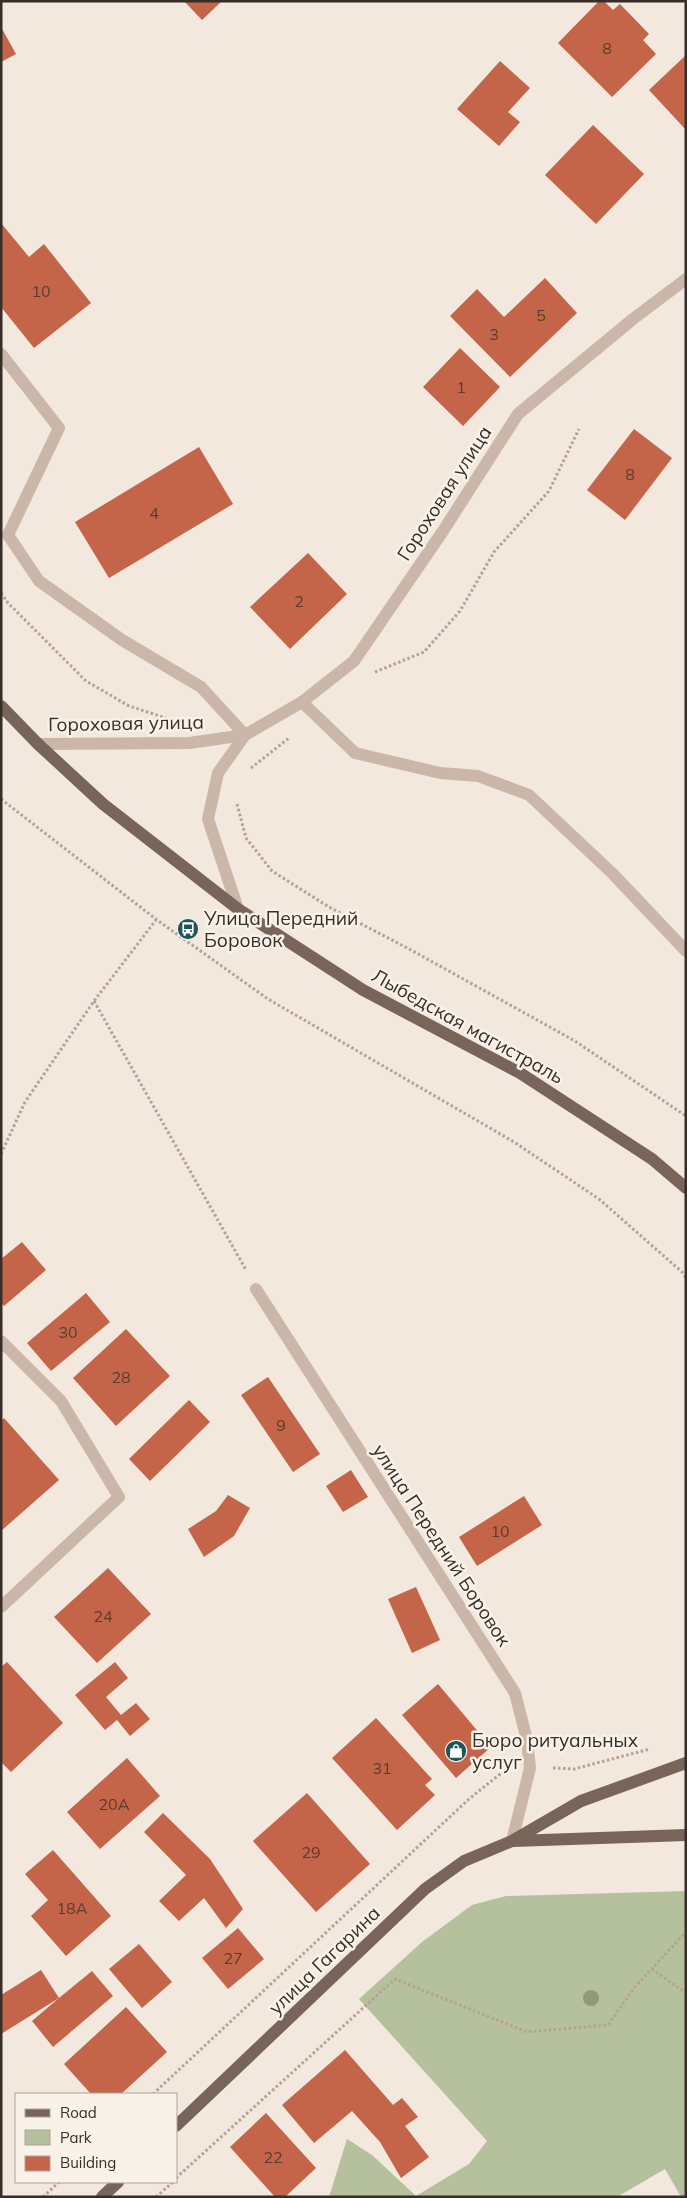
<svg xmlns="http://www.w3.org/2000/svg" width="687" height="2198" font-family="Mulish,sans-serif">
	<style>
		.green { fill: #b5c19d }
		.building { fill: #c46549 }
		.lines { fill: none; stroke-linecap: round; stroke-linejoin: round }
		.path { stroke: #b6a193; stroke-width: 3; stroke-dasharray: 2.5 2.5; stroke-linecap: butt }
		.minor { stroke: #cab7a9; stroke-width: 12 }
		.major { stroke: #79645a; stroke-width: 12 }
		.tree { fill: #94977c }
		.labels { text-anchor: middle; stroke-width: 5; stroke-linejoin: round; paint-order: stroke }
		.number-label { font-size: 16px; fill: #5a3b31 }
		.street-label { font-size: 19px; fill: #372d29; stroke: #f9f2e9 }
		.poi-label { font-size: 19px; fill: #372d29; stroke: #f9f2e9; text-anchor: start }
	</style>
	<rect width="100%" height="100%" fill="#f2e8dd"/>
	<path class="green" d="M686,1891V2197H681L665,2169L617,2197H329L347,2139L372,2155L416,2196L469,2164L487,2141L359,1999L422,1942L472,1905L506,1896Z"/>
	<g class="building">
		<path d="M184,1H222L202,20Z"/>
		<path d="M599,1H604L613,10L620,4L649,34L643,40L656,54L612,97L558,43Z"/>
		<path d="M1,27L16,54L1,62Z"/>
		<path d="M686,55V130L649,90Z"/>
		<path d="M500,61L530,88L508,112L520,122L499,146L457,109Z"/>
		<path d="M593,125L644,174L596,224L545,175Z"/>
		<path d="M1,223L29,257L44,244L91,303L34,348L1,307Z"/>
		<path d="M545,278L577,313L510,377L450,316L477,289L504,317Z"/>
		<path d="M460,348L500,387L463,426L423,387Z"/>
		<path d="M634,429L672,458L625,520L587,490Z"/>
		<path d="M199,447L233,504L109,578L75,522Z"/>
		<path d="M308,553L347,594L290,649L250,607Z"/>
		<path d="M22,1242L46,1270L4,1306L1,1303V1259Z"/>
		<path d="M86,1293L110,1322L51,1371L27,1343Z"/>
		<path d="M126,1329L170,1376L116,1426L73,1378Z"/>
		<path d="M268,1377L320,1454L293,1472L241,1395Z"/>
		<path d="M189,1400L210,1422L150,1481L129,1459Z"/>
		<path d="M4,1418L59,1480L1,1531V1421Z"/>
		<path d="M351,1470L368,1497L343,1512L326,1486Z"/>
		<path d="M228,1495L250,1508L234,1536L204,1557L188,1529L216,1511Z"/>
		<path d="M524,1496L542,1525L477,1566L459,1537Z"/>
		<path d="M108,1568L151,1614L97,1663L54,1617Z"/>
		<path d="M416,1587L440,1640L412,1653L388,1599Z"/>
		<path d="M7,1662L63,1723L11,1772L1,1762V1667Z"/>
		<path d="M115,1662L128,1678L106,1697L121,1715L136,1703L150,1719L130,1736L117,1720L105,1730L75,1695Z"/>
		<path d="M438,1684L491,1747L456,1778L402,1715Z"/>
		<path d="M376,1718L432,1779L425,1785L435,1795L397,1830L332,1758Z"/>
		<path d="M127,1758L160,1796L100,1849L67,1812Z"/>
		<path d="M307,1793L370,1864L316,1912L253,1841Z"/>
		<path d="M163,1813L210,1859L243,1909L226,1928L204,1898L179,1921L159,1901L186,1875L144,1832Z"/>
		<path d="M53,1850L111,1916L66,1956L31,1916L48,1900L25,1874Z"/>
		<path d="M238,1928L264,1959L228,1989L202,1958Z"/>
		<path d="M139,1944L172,1982L142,2008L109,1969Z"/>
		<path d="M41,1970L59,1998L92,1971L113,1996L53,2047L32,2021L59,1998L1,2034V1995Z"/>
		<path d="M126,2007L167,2052L121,2094H91L64,2064Z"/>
		<path d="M345,2050L393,2105L402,2098L418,2117L405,2126L429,2157L401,2178L380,2142L352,2111L314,2143L282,2105Z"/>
		<path d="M266,2113L316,2168L285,2197H275L230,2147Z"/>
	</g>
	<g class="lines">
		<g class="path">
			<path d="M1,593L8,603L86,681L129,706L166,718"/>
			<path d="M375,672L424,652L460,611L494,552L549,491L579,429"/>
			<path d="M251,768L289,738"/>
			<path d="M1,799L157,920L268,999L514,1142L599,1199L682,1272L686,1278"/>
			<path d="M237,804L246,838L272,871L329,907L411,950L575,1041L686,1116"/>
			<path d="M94,1001L246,1270"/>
			<path d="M1,1154L25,1102L94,1001L156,920"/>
			<path d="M553,1768L574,1769L650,1749"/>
			<path d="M652,1969L686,1993"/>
			<path d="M153,2094L469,1799L505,1770"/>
			<path d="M176,2178L395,1979L527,2032L608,2025L634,1988L686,1932"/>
			<path d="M43,2197L59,2182"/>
			<path d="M156,2197L173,2182"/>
		</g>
		<g class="minor">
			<path d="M1,354L59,428L8,535L39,581L122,640L201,687L245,735"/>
			<path d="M302,702L355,753L440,773L478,776L529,795L612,873L686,951"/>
			<path d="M38,744L189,743L245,735L302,702L354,661L443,531L518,414L633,319L686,279"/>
			<path d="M238,909L208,819L218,773L245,735"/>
			<path d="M256,1289L515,1693L527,1740L530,1768L512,1841"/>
			<path d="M1,1341L61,1401L119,1497L1,1607"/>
		</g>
		<g class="major">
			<path d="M1,706L38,744L103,804L238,909L363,990L520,1073L652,1159L686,1188"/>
			<path d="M514,1841L686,1835"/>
			<path d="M176,2126L425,1889L464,1861L512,1841L581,1801L686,1763"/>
			<path d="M102,2197L118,2182"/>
		</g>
	</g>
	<circle class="tree" cx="591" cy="1998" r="8"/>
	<defs>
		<g id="bus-disc" transform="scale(1.125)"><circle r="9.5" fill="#1f5558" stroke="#f9f2e9"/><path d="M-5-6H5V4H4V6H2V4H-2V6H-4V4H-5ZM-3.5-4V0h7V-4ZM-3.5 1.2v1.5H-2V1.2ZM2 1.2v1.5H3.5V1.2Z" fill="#fff"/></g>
		<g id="shop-disc" transform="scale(1.125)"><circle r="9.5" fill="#1f5558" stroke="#f9f2e9"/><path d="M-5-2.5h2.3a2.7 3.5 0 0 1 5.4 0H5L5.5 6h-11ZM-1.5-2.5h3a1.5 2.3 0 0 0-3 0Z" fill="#fff"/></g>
	</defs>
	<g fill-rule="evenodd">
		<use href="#bus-disc" x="188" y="929"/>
		<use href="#shop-disc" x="456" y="1751"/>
	</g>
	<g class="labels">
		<g class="number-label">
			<text x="607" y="54">8</text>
			<text x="41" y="297">10</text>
			<text x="541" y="321">5</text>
			<text x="494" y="340">3</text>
			<text x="461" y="393">1</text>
			<text x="630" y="480">8</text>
			<text x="154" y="519">4</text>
			<text x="299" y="607">2</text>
			<text x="68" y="1338">30</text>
			<text x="121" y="1383">28</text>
			<text x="281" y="1431">9</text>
			<text x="500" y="1537">10</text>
			<text x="103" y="1622">24</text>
			<text x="382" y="1774">31</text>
			<text x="114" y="1810">20А</text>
			<text x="311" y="1858">29</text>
			<text x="72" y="1914">18А</text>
			<text x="233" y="1964">27</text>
			<text x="273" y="2163">22</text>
		</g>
		<g class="street-label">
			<text transform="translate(444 493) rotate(-57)" y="7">Гороховая улица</text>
			<text transform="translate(126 723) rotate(-1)" y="7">Гороховая улица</text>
			<text transform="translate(468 1026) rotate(29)" y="7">Лыбедская магистраль</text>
			<text transform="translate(442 1545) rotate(57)" y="7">улица Передний Боровок</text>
			<text transform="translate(324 1960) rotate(-44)" y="7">улица Гагарина</text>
		</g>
		<g class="poi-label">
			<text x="204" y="925">Улица Передний<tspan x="204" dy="22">Боровок</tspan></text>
			<text x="472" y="1747">Бюро ритуальных<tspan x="472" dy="22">услуг</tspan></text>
		</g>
	</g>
	<rect width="687" height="2198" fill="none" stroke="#372d29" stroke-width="5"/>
	<rect x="15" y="2093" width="162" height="90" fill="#f9f2e9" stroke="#aba39c"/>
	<rect x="25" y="2109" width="25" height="8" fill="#79645a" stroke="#aba39c"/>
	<text x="60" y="2118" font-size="15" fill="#372d29">Road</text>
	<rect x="25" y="2130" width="25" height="15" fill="#b5c19d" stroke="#aba39c"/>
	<text x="60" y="2143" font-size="15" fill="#372d29">Park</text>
	<rect x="25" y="2156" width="25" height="15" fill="#c46549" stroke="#aba39c"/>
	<text x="60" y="2168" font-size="15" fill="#372d29">Building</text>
</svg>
